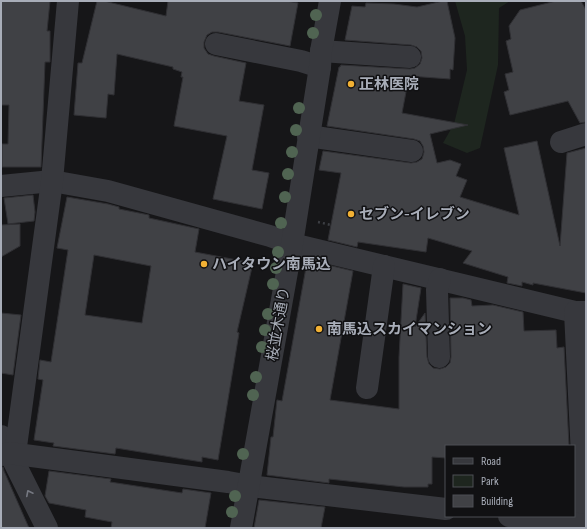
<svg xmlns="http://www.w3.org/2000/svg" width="587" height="529" font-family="'Sofia Sans Condensed','Noto Sans JP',sans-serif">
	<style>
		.green { fill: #1e261f }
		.building { fill: #404145; stroke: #303034; fill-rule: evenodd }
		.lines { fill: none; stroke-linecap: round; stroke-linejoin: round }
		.path { stroke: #3d3f44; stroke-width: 2.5; stroke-dasharray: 2 3; stroke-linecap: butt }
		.minor { stroke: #37383d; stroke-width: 22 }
		.tree { fill: #506452 }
		.oneway { stroke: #757881 }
		.poi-dot { fill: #f2b134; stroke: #111113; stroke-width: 1.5 }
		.labels { text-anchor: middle; stroke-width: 3; stroke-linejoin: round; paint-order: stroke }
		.poi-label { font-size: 15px; font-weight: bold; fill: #a8adb8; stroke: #111113; text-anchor: start }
		.street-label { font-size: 15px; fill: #a8adb8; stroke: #111113 }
	</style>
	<rect width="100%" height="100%" fill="#161618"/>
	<path class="green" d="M455,1H510L499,8L498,65L480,148L467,153L443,143L454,124L467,70L465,36Z"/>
	<g class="building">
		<path d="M1,1H50L47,31H50V62H45L41,167H2V144H8L9,105H1Z"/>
		<path d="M97,1H104L166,16L168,1H286L298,3L290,46L218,32H212L207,35L204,42V48L208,54L214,56L246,63L239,101L264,105L252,170L269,173L262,209L213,199L227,136L174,126L183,77H181L182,72L173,69V67L117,54L114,95L108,94L106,118L74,115L78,63H82Z"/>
		<path d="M443,1H447L455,38L453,70L450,69V79L409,76L402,113L468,125L430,134L437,163L450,160L461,164L456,176L467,180L460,197L519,215L504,148L537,141L560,246L567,153L586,148V293L533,283V285L522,282V286L507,283L508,277L463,263L472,251L428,238L426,252L358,242L357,247L328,240L341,173L319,170L323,151L411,163L417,162L422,159L424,152L423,146L420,141L414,139L327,126L339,67H340L341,65L410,69L415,68L420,64L422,58L421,51L417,47L411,45L345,40L352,6L365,7L366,3L394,4L417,7Z"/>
		<path d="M556,1H581L586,10V122L580,123L568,101L510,115L504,92L509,90L505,74L513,72L506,41L511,39L509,26L520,10Z"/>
		<path d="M33,195L35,212L34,221L8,224L4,198Z"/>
		<path d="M67,197L108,204L119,207V209L149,215V218L199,229L195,252L253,263L237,332L239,333L218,460L202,457V462L116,448L115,454L53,446L54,443L34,440L43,380L38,379L40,360L51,362L68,250L57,248ZM94,255L151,266L142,323L85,315Z"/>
		<path d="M20,224V246L1,257V225Z"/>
		<path d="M307,262L324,264L353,271L330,400L399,409V357L403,284L421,288L415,327L425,313L427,357L429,364L433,368L440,369L446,367L450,363L451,357L450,298H463L471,300L472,306L493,305L523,312L524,331L556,330L557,348L564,347L569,446H446V458L432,457V484H428V487H404L329,479V483L267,475L271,437H273L277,400L282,401Z"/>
		<path d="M1,313L21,315L13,375L1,373Z"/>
		<path d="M1,467H3L4,471L29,528H1Z"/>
		<path d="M49,471L111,479L110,482L182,493L183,489L211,493L205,528H111L112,522L85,517L86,510L49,503L45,496Z"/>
		<path d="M259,500L325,507L321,528H254Z"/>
	</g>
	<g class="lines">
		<path class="path" d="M318,222L331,225"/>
		<g class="minor">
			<path d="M216,44L301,61L320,67"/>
			<path d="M321,51L410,57"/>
			<path d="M308,136L412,151"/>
			<path d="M561,142L586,134"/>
			<path d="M1,186L52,181L108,191L270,236L292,244L575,312H586"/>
			<path d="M575,312L584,497L583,528"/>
			<path d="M439,357L437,290L440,279"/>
			<path d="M367,388L384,266"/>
			<path d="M1,436L47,528"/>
			<path d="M15,454L52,181L68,1"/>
			<path d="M1,455L9,453L228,482L250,486L446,509"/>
			<path d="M509,516L586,525"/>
			<path d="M241,528L292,244L320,67L321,51L330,1"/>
		</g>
	</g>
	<g class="tree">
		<circle cx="316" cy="15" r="6"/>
		<circle cx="313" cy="33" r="6"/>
		<circle cx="299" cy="108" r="6"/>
		<circle cx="296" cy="130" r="6"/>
		<circle cx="292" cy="152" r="6"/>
		<circle cx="288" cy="174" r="6"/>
		<circle cx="285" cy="197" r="6"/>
		<circle cx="281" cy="223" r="6"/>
		<circle cx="278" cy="252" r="6"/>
		<circle cx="276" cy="268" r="6"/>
		<circle cx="273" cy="284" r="6"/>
		<circle cx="268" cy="314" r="6"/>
		<circle cx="265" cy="330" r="6"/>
		<circle cx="262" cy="347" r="6"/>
		<circle cx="256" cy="377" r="6"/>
		<circle cx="253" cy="395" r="6"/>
		<circle cx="243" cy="454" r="6"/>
		<circle cx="235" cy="496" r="6"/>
		<circle cx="232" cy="512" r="6"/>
	</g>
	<defs><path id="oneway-chevron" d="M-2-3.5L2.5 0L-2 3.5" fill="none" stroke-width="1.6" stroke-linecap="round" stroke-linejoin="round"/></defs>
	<use class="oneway" href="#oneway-chevron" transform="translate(29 493) rotate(-117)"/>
	<g class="poi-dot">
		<circle cx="351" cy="84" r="4"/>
		<circle cx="351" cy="214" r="4"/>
		<circle cx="204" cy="264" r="4"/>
		<circle cx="319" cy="329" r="4"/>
	</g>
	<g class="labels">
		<g class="poi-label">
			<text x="359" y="89">正林医院</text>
			<text x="359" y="219">セブン-イレブン</text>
			<text x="212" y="269">ハイタウン南馬込</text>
			<text x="327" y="334">南馬込スカイマンション</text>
		</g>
		<g class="street-label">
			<text transform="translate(278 324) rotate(-80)" y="5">桜並木通り</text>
		</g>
	</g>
	<rect width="587" height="529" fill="none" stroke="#a8adb8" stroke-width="4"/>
	<rect x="445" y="445" width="130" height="72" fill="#111113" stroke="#4d4f55"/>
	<rect x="453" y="458" width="20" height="6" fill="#37383d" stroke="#4d4f55"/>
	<text x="481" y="465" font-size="12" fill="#a8adb8">Road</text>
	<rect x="453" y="475" width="20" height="12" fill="#1e261f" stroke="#4d4f55"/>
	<text x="481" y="485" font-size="12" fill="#a8adb8">Park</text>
	<rect x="453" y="495" width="20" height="12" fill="#404145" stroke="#4d4f55"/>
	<text x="481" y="505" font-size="12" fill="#a8adb8">Building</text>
</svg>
